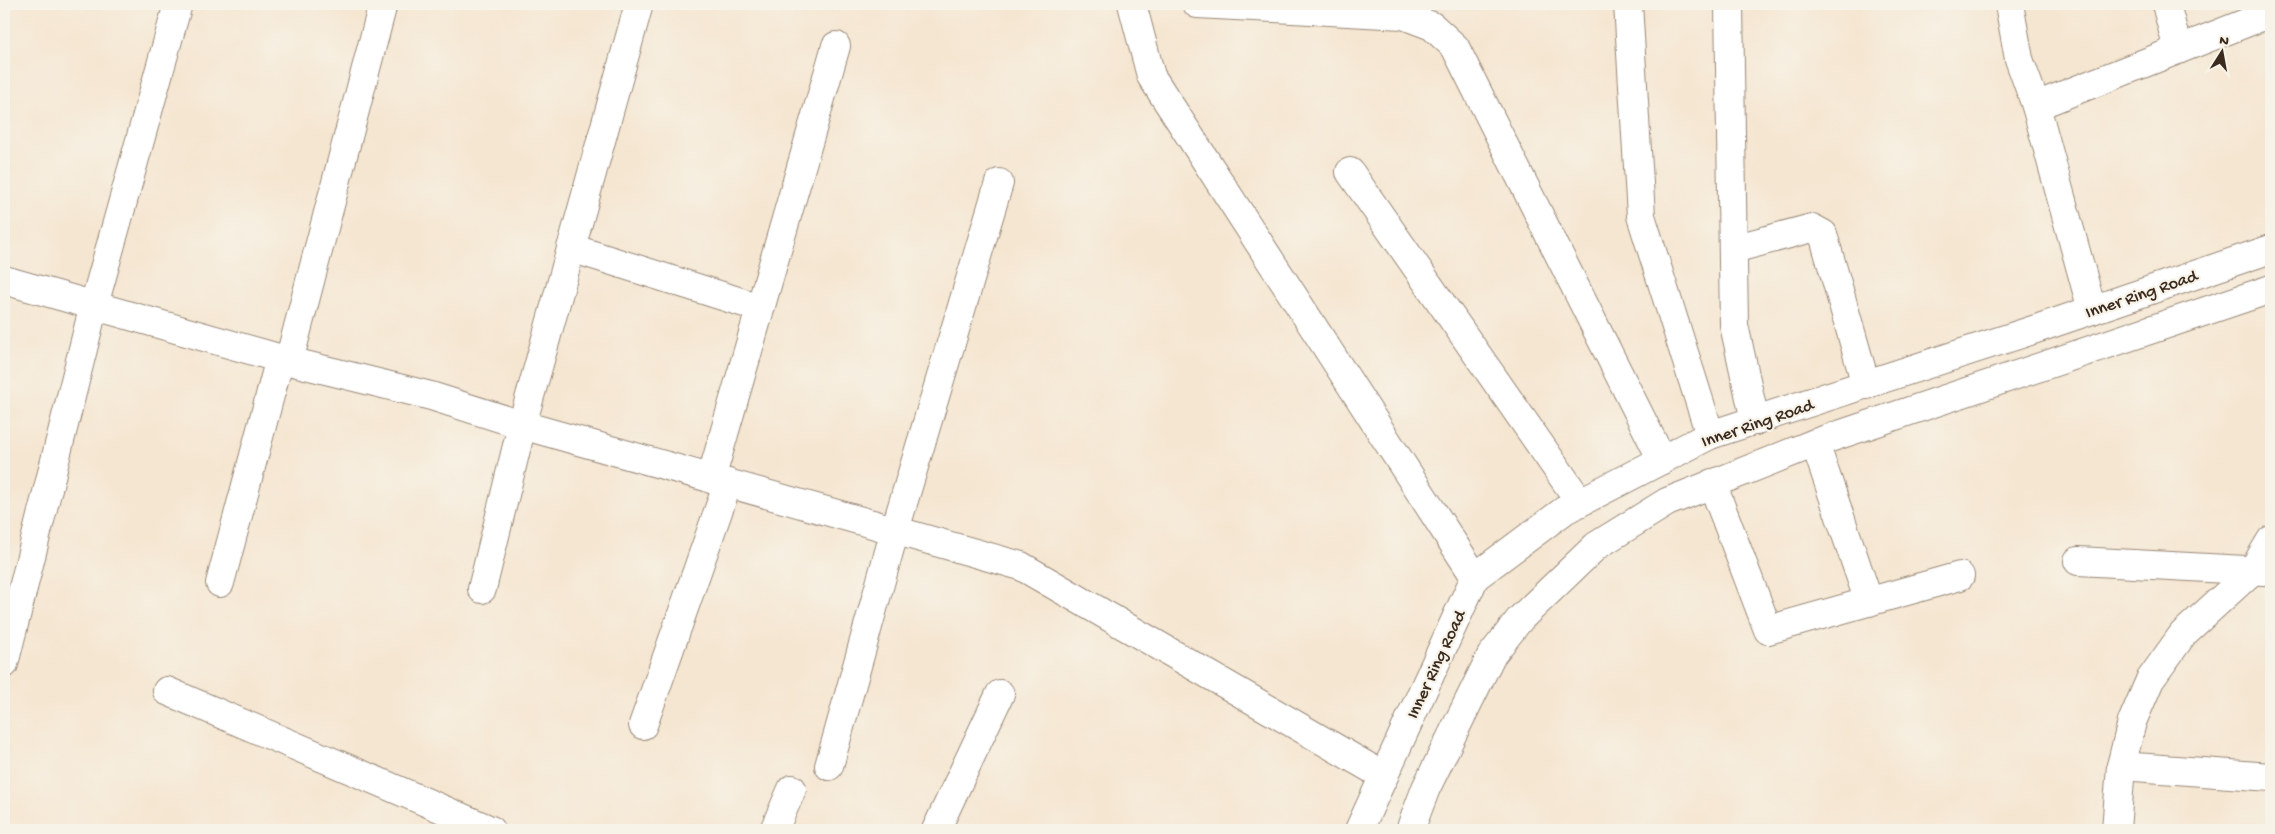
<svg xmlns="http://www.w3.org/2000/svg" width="2275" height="834" font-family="'Gochi Hand',sans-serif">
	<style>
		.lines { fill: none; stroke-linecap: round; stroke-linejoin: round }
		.minor-casing { stroke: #988878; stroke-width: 30 }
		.highway-casing { stroke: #988878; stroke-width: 30 }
		.minor { stroke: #fff; stroke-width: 28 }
		.highway { stroke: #fff; stroke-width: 28 }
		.labels { text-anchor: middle; stroke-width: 4.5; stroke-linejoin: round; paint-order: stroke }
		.street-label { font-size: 18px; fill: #3b2a1e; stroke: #f7f3e8 }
	</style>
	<rect width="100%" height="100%" fill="#f7f3e8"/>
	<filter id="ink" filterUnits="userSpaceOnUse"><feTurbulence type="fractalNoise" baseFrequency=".02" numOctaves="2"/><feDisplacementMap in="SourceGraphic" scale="10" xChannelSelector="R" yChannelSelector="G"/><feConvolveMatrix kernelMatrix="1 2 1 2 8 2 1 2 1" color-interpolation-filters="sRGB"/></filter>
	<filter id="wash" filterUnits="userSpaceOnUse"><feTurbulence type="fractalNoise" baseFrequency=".0096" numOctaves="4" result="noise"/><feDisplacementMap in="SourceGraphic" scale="20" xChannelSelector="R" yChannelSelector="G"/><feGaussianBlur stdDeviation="1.12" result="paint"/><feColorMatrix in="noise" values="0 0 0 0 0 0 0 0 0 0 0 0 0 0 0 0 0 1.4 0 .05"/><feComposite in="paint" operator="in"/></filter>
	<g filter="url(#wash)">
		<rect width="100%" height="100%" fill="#f5e6d1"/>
	</g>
	<g filter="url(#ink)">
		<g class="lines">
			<g class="minor-casing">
				<g id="minor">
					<path d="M1132,4L1151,76L1475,577"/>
					<path d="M1197,4L1403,15L1432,26L1455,47L1662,460"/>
					<path d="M1628,4L1641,216L1710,435"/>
					<path d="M1729,4L1734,325L1755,421"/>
					<path d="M2009,4L2019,59L2036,106L2092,310"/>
					<path d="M2166,4L2178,50"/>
					<path d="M2036,106L2271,13"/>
					<path d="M1350,172L1580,502"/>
					<path d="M571,248L760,308"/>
					<path d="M1733,249L1812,228L1823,234L1866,385"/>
					<path d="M4,280L289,361L431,396L522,425L1021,566L1384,776"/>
					<path d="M289,361L383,4"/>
					<path d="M1815,443L1869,602"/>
					<path d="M711,479L836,46"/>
					<path d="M1712,483L1768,630L1960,576"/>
					<path d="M2078,561L2264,571"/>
					<path d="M220,583L280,358"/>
					<path d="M482,589L522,425L639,4"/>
					<path d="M4,664L94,305L178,4"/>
					<path d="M167,691L491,830"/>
					<path d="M643,725L728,483"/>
					<path d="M829,766L895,530L999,183"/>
					<path d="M2121,766L2271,777"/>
					<path d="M774,830L792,789"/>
					<path d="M936,830L1000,694"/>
					<path d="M2116,830L2121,766L2132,722L2150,680L2183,634L2253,570L2271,540"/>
				</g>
			</g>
			<g class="highway-casing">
				<g id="highway">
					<path d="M1359,830L1475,577L1565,510L1710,435L2036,329L2271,249"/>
					<path d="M1410,830L1426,788L1491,656L1520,619L1596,546L1667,502L1815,443L2271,289"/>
				</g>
			</g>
			<use href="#minor" class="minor"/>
			<use href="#highway" class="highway"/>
		</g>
	</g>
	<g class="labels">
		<g class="street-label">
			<text transform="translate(2141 293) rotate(-19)" y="6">Inner Ring Road</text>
			<text transform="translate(1757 422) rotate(-19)" y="6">Inner Ring Road</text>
			<text transform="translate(1435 664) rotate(-65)" y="6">Inner Ring Road</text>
		</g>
	</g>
	<rect width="2275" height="834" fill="none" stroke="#f7f3e8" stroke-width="20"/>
	<g transform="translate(2222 52) rotate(11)" stroke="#f7f3e8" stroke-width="4" paint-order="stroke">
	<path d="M0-4L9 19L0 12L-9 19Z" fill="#3b2a1e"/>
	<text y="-8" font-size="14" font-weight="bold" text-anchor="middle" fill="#3b2a1e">N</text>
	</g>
</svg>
